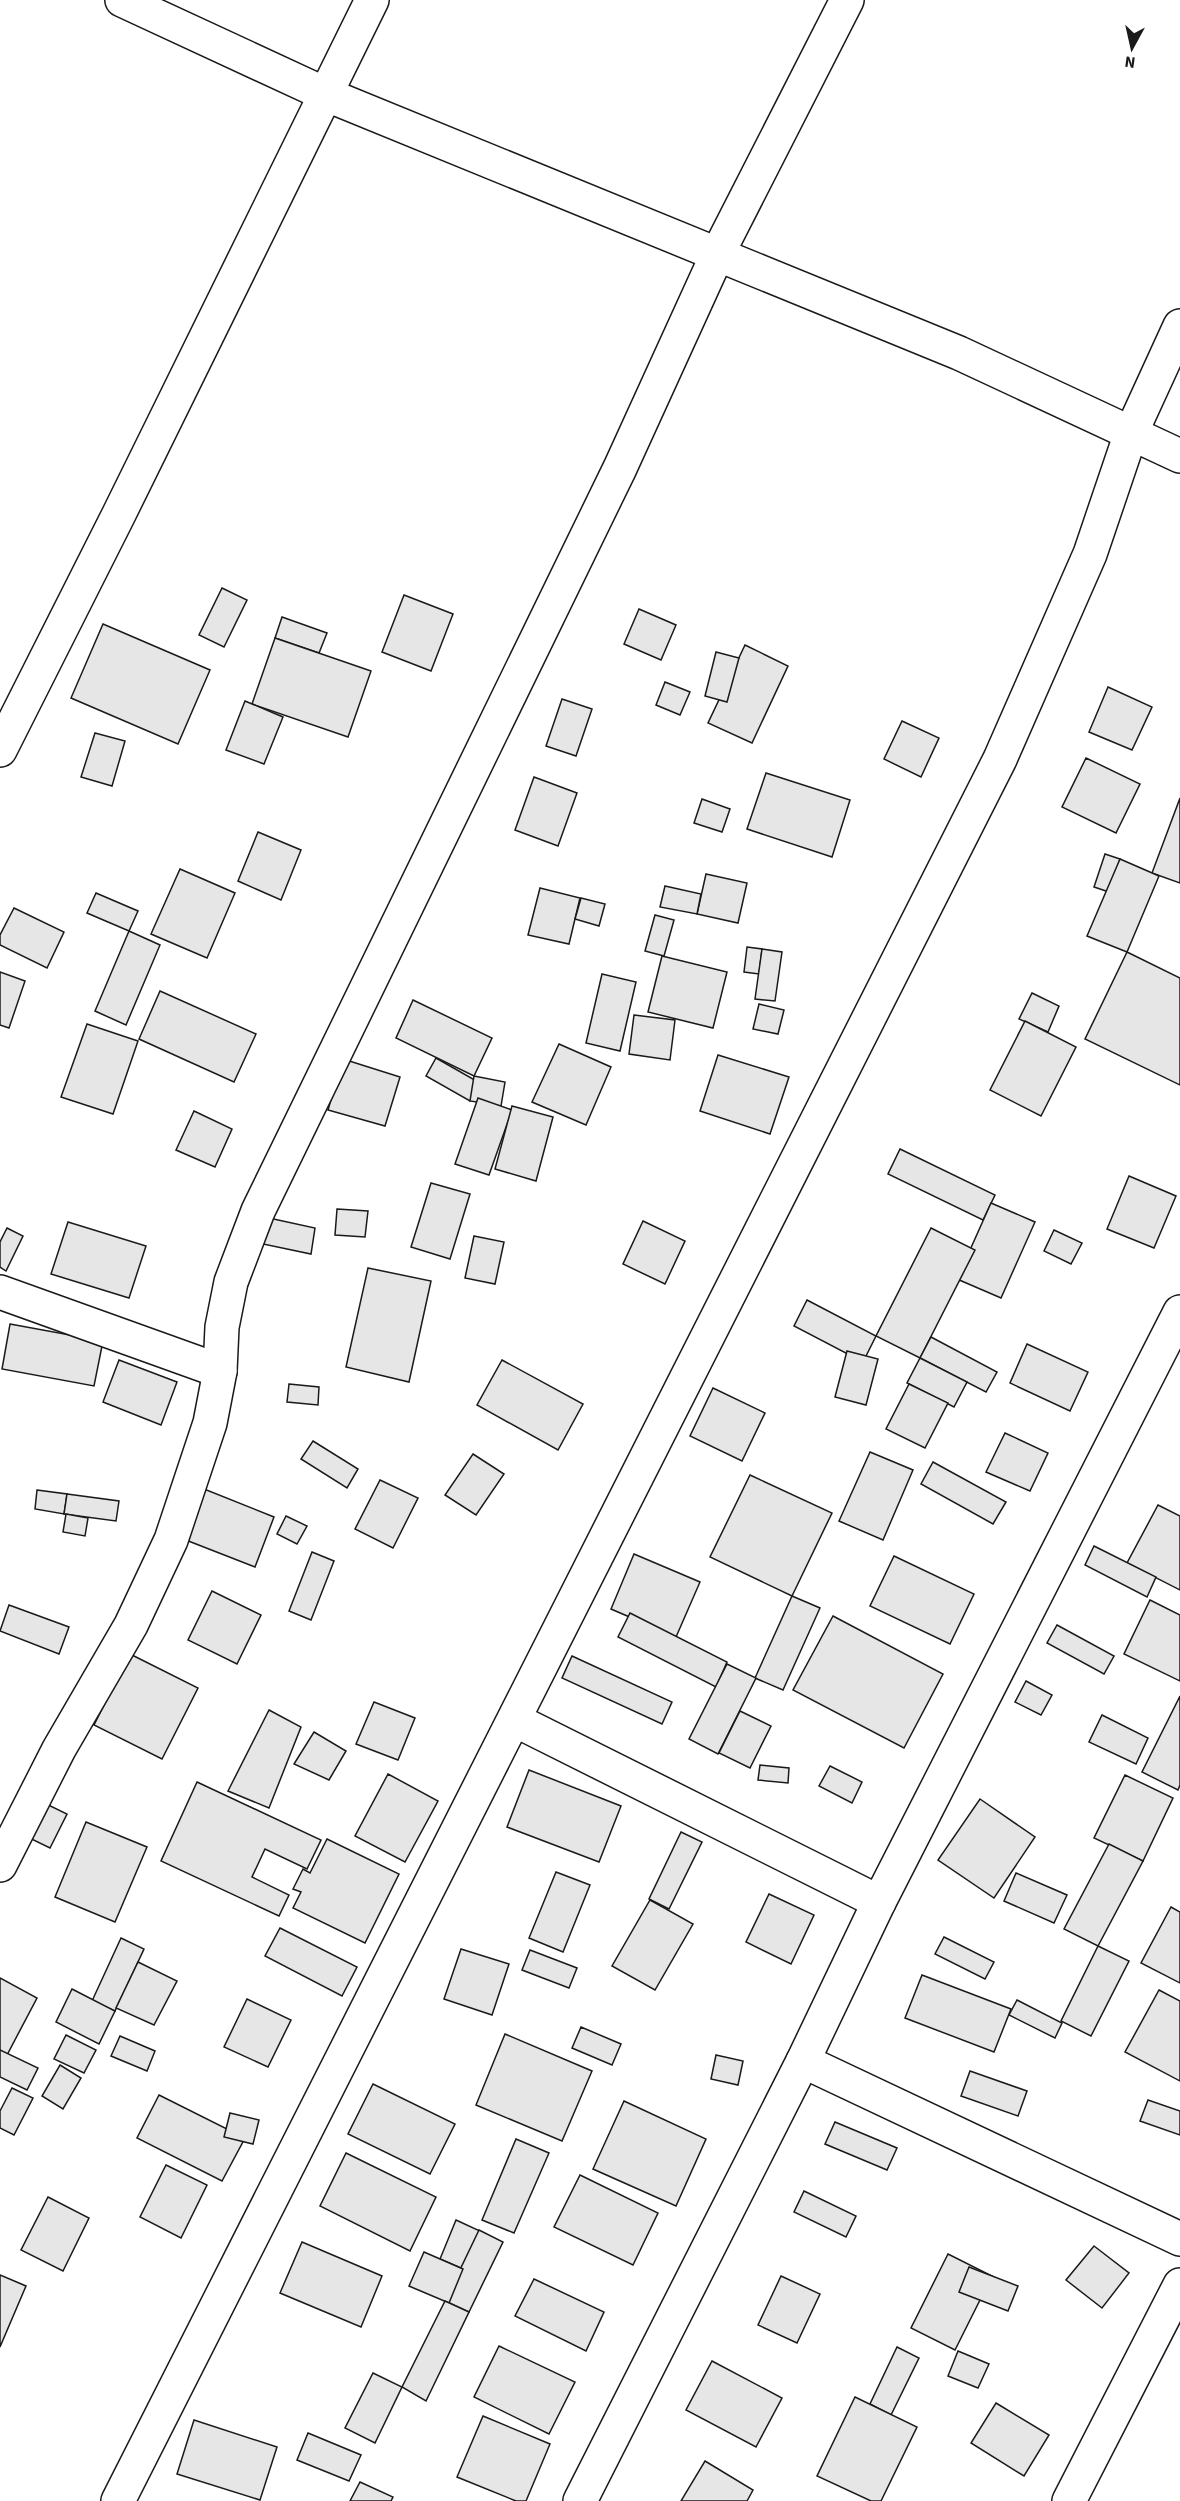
<svg xmlns="http://www.w3.org/2000/svg" width="1180" height="2501" font-family="'Source Sans 3',sans-serif">
	<style>
		.building { fill: #e6e6e6; stroke: #1a1a1a; stroke-width: 1.5 }
		.lines { fill: none; stroke-linecap: round; stroke-linejoin: round }
		.minor-casing { stroke: #1a1a1a; stroke-width: 36 }
		.minor { stroke: #fff; stroke-width: 33 }
	</style>
	<rect width="100%" height="100%" fill="#fff"/>
	<g class="building">
		<path d="M222,588L247,600L224,647L199,635Z"/>
		<path d="M404,595L453,614L431,671L382,652Z"/>
		<path d="M639,609L676,625L661,660L624,644Z"/>
		<path d="M282,617L327,633L319,653L275,638Z"/>
		<path d="M103,624L210,670L178,744L71,698Z"/>
		<path d="M275,638L371,671L348,737L252,704Z"/>
		<path d="M745,645L788,666L752,743L708,723Z"/>
		<path d="M716,652L739,658L727,702L705,696Z"/>
		<path d="M665,682L690,692L680,715L656,705Z"/>
		<path d="M1108,687L1152,707L1132,750L1089,732Z"/>
		<path d="M562,699L592,709L576,756L546,746Z"/>
		<path d="M245,701L283,717L264,764L226,750Z"/>
		<path d="M902,721L939,738L921,777L884,759Z"/>
		<path d="M95,733L125,741L112,786L81,777Z"/>
		<path d="M1086,758L1140,784L1116,833L1062,807Z"/>
		<path d="M766,773L850,800L832,857L747,829Z"/>
		<path d="M534,777L577,793L558,846L515,830Z"/>
		<path d="M1180,798V883L1152,873Z"/>
		<path d="M702,799L730,809L722,832L694,823Z"/>
		<path d="M258,832L301,850L281,900L238,881Z"/>
		<path d="M1105,854L1120,859L1109,892L1094,887Z"/>
		<path d="M1120,859L1159,876L1127,952L1087,936Z"/>
		<path d="M180,869L235,893L207,958L151,934Z"/>
		<path d="M706,874L747,883L738,923L697,914Z"/>
		<path d="M665,886L701,894L697,914L660,907Z"/>
		<path d="M540,888L580,898L569,944L528,935Z"/>
		<path d="M96,893L138,911L129,931L87,913Z"/>
		<path d="M581,898L605,904L599,926L575,919Z"/>
		<path d="M14,908L64,932L47,968L0,945V935Z"/>
		<path d="M655,915L674,920L664,956L645,951Z"/>
		<path d="M129,931L160,945L126,1025L95,1011Z"/>
		<path d="M747,947L762,949L759,974L744,972Z"/>
		<path d="M762,949L782,952L775,1001L755,999Z"/>
		<path d="M1127,952L1180,978V1085L1085,1039Z"/>
		<path d="M662,956L727,972L713,1028L648,1012Z"/>
		<path d="M0,972L25,981L9,1028L0,1025Z"/>
		<path d="M602,974L636,982L620,1051L586,1043Z"/>
		<path d="M160,991L256,1034L234,1082L139,1039Z"/>
		<path d="M1032,993L1059,1006L1048,1032L1019,1019Z"/>
		<path d="M413,1000L492,1038L474,1076L396,1038Z"/>
		<path d="M759,1004L784,1010L778,1034L753,1029Z"/>
		<path d="M634,1015L675,1020L670,1060L629,1054Z"/>
		<path d="M1025,1021L1076,1047L1041,1116L990,1090Z"/>
		<path d="M87,1024L138,1041L113,1114L61,1097Z"/>
		<path d="M559,1044L611,1067L586,1125L532,1102Z"/>
		<path d="M718,1055L789,1077L770,1134L700,1111Z"/>
		<path d="M436,1058L480,1083L470,1101L426,1076Z"/>
		<path d="M343,1059L400,1077L385,1126L328,1110Z"/>
		<path d="M474,1076L505,1082L501,1106L470,1101Z"/>
		<path d="M478,1098L512,1110L489,1175L455,1164Z"/>
		<path d="M512,1106L553,1117L536,1181L495,1169Z"/>
		<path d="M194,1111L232,1129L215,1167L176,1150Z"/>
		<path d="M900,1149L995,1195L983,1220L888,1174Z"/>
		<path d="M1129,1176L1176,1196L1154,1248L1107,1229Z"/>
		<path d="M431,1183L470,1194L450,1259L411,1247Z"/>
		<path d="M991,1203L1035,1222L1001,1298L957,1279Z"/>
		<path d="M337,1209L368,1211L365,1237L335,1235Z"/>
		<path d="M269,1218L315,1228L311,1254L263,1244Z"/>
		<path d="M643,1221L685,1241L665,1284L623,1264Z"/>
		<path d="M68,1222L146,1246L129,1298L51,1274Z"/>
		<path d="M7,1228L23,1236L6,1271L0,1267V1242Z"/>
		<path d="M931,1228L975,1250L920,1358L876,1336Z"/>
		<path d="M1054,1230L1082,1243L1071,1264L1044,1251Z"/>
		<path d="M474,1236L504,1242L495,1284L465,1278Z"/>
		<path d="M368,1268L431,1281L409,1382L346,1367Z"/>
		<path d="M807,1300L876,1336L863,1362L794,1326Z"/>
		<path d="M10,1324L103,1341L94,1386L2,1369Z"/>
		<path d="M931,1337L997,1372L986,1392L920,1358Z"/>
		<path d="M1027,1344L1088,1372L1070,1411L1010,1383Z"/>
		<path d="M847,1351L878,1359L866,1405L835,1397Z"/>
		<path d="M920,1358L967,1382L954,1407L907,1383Z"/>
		<path d="M119,1360L177,1382L161,1425L103,1402Z"/>
		<path d="M502,1360L583,1404L558,1450L477,1405Z"/>
		<path d="M289,1384L319,1387L318,1405L287,1402Z"/>
		<path d="M909,1384L948,1403L925,1448L886,1429Z"/>
		<path d="M713,1388L765,1413L742,1461L690,1436Z"/>
		<path d="M1005,1433L1048,1453L1030,1491L986,1472Z"/>
		<path d="M313,1441L358,1469L347,1488L301,1459Z"/>
		<path d="M870,1452L913,1470L883,1540L839,1521Z"/>
		<path d="M473,1454L504,1474L476,1515L445,1495Z"/>
		<path d="M933,1462L1006,1502L993,1524L921,1484Z"/>
		<path d="M750,1475L832,1513L792,1596L710,1557Z"/>
		<path d="M380,1480L418,1498L393,1548L355,1529Z"/>
		<path d="M194,1485L274,1517L255,1567L173,1535Z"/>
		<path d="M37,1490L67,1494L64,1514L35,1509Z"/>
		<path d="M67,1494L119,1501L116,1521L64,1514Z"/>
		<path d="M1158,1505L1180,1516V1590L1127,1563Z"/>
		<path d="M66,1514L88,1518L85,1536L63,1532Z"/>
		<path d="M286,1516L307,1526L297,1544L277,1534Z"/>
		<path d="M1094,1546L1156,1577L1147,1597L1085,1565Z"/>
		<path d="M312,1552L334,1561L311,1620L289,1611Z"/>
		<path d="M634,1554L700,1582L676,1637L611,1609Z"/>
		<path d="M894,1556L974,1594L950,1644L870,1606Z"/>
		<path d="M212,1591L261,1615L237,1664L188,1640Z"/>
		<path d="M792,1596L820,1608L783,1690L755,1678Z"/>
		<path d="M1150,1600L1180,1615V1681L1124,1654Z"/>
		<path d="M9,1605L69,1627L59,1654L0,1631Z"/>
		<path d="M630,1613L727,1662L716,1687L618,1637Z"/>
		<path d="M833,1616L943,1674L904,1748L793,1690Z"/>
		<path d="M1057,1625L1114,1656L1104,1674L1047,1643Z"/>
		<path d="M130,1654L198,1688L162,1759L94,1725Z"/>
		<path d="M572,1656L672,1702L662,1724L562,1678Z"/>
		<path d="M727,1664L756,1678L718,1754L689,1739Z"/>
		<path d="M1026,1681L1052,1695L1041,1715L1015,1702Z"/>
		<path d="M1180,1696V1785L1178,1790L1142,1772Z"/>
		<path d="M374,1702L415,1718L398,1760L356,1744Z"/>
		<path d="M269,1710L301,1727L269,1808L228,1791Z"/>
		<path d="M740,1711L771,1726L750,1768L719,1753Z"/>
		<path d="M1102,1715L1148,1738L1136,1764L1089,1742Z"/>
		<path d="M314,1732L346,1751L329,1780L294,1764Z"/>
		<path d="M760,1765L789,1768L788,1783L758,1780Z"/>
		<path d="M830,1766L862,1782L852,1803L819,1786Z"/>
		<path d="M529,1770L621,1806L599,1862L507,1827Z"/>
		<path d="M388,1774L438,1801L405,1862L355,1836Z"/>
		<path d="M1125,1775L1173,1798L1143,1861L1094,1838Z"/>
		<path d="M197,1782L321,1840L307,1869L265,1849L252,1877L289,1895L279,1916L161,1861Z"/>
		<path d="M34,1798L67,1814L50,1848L17,1832Z"/>
		<path d="M980,1799L1035,1837L994,1898L938,1860Z"/>
		<path d="M86,1822L147,1847L115,1922L55,1897Z"/>
		<path d="M681,1832L702,1842L669,1909L649,1899Z"/>
		<path d="M327,1839L399,1874L365,1943L293,1908L301,1892L293,1889L303,1869L310,1873Z"/>
		<path d="M1109,1844L1143,1861L1098,1946L1064,1929Z"/>
		<path d="M556,1872L590,1885L563,1952L529,1938Z"/>
		<path d="M1016,1873L1067,1895L1054,1923L1004,1901Z"/>
		<path d="M769,1894L814,1915L791,1964L746,1942Z"/>
		<path d="M650,1900L693,1924L655,1990L612,1966Z"/>
		<path d="M1171,1907L1180,1912V1983L1141,1963Z"/>
		<path d="M280,1928L357,1967L342,1996L265,1956Z"/>
		<path d="M944,1937L994,1962L985,1979L935,1954Z"/>
		<path d="M121,1938L144,1949L115,2011L92,2001Z"/>
		<path d="M1098,1946L1129,1961L1091,2036L1061,2021Z"/>
		<path d="M461,1949L509,1964L492,2015L444,1999Z"/>
		<path d="M530,1950L577,1968L569,1988L522,1970Z"/>
		<path d="M138,1962L177,1981L154,2025L116,2008Z"/>
		<path d="M922,1975L1011,2009L994,2052L905,2018Z"/>
		<path d="M0,1978L37,1998L7,2055L0,2052Z"/>
		<path d="M72,1989L115,2011L99,2044L56,2022Z"/>
		<path d="M1159,1990L1180,2001V2081L1125,2052Z"/>
		<path d="M247,1999L291,2020L268,2067L224,2047Z"/>
		<path d="M1017,2000L1062,2023L1055,2038L1009,2015Z"/>
		<path d="M581,2027L621,2044L612,2065L572,2048Z"/>
		<path d="M505,2034L592,2071L562,2141L476,2105Z"/>
		<path d="M66,2035L96,2050L84,2073L54,2059Z"/>
		<path d="M120,2036L155,2051L147,2071L111,2056Z"/>
		<path d="M0,2050L38,2068L27,2090L0,2077Z"/>
		<path d="M716,2055L743,2061L738,2085L711,2079Z"/>
		<path d="M60,2065L81,2078L63,2109L42,2096Z"/>
		<path d="M970,2071L1027,2091L1018,2116L961,2096Z"/>
		<path d="M373,2084L455,2124L430,2174L348,2134Z"/>
		<path d="M12,2088L33,2098L14,2135L0,2128V2111Z"/>
		<path d="M159,2095L245,2138L222,2181L137,2138Z"/>
		<path d="M1148,2100L1180,2111V2135L1140,2121Z"/>
		<path d="M624,2101L706,2139L676,2206L593,2169Z"/>
		<path d="M230,2113L259,2120L253,2144L224,2137Z"/>
		<path d="M835,2122L897,2148L887,2170L825,2144Z"/>
		<path d="M516,2139L549,2153L514,2233L482,2220Z"/>
		<path d="M346,2153L436,2197L410,2251L320,2206Z"/>
		<path d="M166,2165L207,2185L181,2238L140,2217Z"/>
		<path d="M580,2175L658,2213L633,2265L554,2227Z"/>
		<path d="M804,2191L856,2216L846,2237L794,2212Z"/>
		<path d="M48,2197L89,2218L63,2271L21,2250Z"/>
		<path d="M456,2220L480,2231L463,2269L440,2259Z"/>
		<path d="M479,2230L503,2242L469,2312L445,2301Z"/>
		<path d="M302,2242L382,2276L361,2327L280,2293Z"/>
		<path d="M1094,2246L1129,2273L1102,2308L1066,2280Z"/>
		<path d="M424,2252L463,2269L449,2303L409,2286Z"/>
		<path d="M948,2254L992,2276L955,2350L911,2328Z"/>
		<path d="M969,2267L1018,2286L1008,2311L959,2292Z"/>
		<path d="M0,2275L26,2286L0,2347Z"/>
		<path d="M781,2276L820,2294L797,2343L758,2325Z"/>
		<path d="M534,2279L604,2312L586,2351L515,2316Z"/>
		<path d="M445,2301L469,2312L426,2401L402,2387Z"/>
		<path d="M499,2346L575,2382L549,2434L474,2397Z"/>
		<path d="M897,2347L919,2358L891,2415L870,2404Z"/>
		<path d="M958,2351L989,2364L978,2388L948,2376Z"/>
		<path d="M712,2361L782,2398L756,2447L686,2410Z"/>
		<path d="M373,2373L402,2387L375,2443L345,2428Z"/>
		<path d="M855,2397L917,2427L881,2501H871L817,2476Z"/>
		<path d="M996,2403L1049,2435L1024,2476L971,2443Z"/>
		<path d="M483,2416L550,2444L526,2501H516L457,2477Z"/>
		<path d="M194,2420L277,2447L260,2500L177,2474Z"/>
		<path d="M308,2433L361,2455L349,2481L297,2460Z"/>
		<path d="M705,2461L753,2490L747,2501H681Z"/>
		<path d="M360,2482L393,2497L391,2501H350Z"/>
	</g>
	<g class="lines">
		<g class="minor-casing">
			<g id="minor">
				<path d="M122,0L325,94L959,353L1180,456"/>
				<path d="M0,750L118,516L372,0"/>
				<path d="M0,1292L220,1371"/>
				<path d="M515,1720L879,1902"/>
				<path d="M0,1865L59,1749L131,1625L171,1540L210,1423L220,1371L222,1327L231,1282L258,1211L620,468L718,253L847,0"/>
				<path d="M803,2061L1180,2239"/>
				<path d="M118,2501L1000,759L1090,554L1131,433L1180,326"/>
				<path d="M580,2501L803,2061L879,1902L1180,1312"/>
				<path d="M1069,2501L1180,2285"/>
			</g>
		</g>
		<use href="#minor" class="minor"/>
	</g>
	<g transform="translate(1132 48) rotate(188)" stroke="#ffffff" stroke-width="4.5" paint-order="stroke">
	<path d="M0-4.5L10 22L0 15L-10 22Z" fill="#1a1a1a"/>
	<text y="-9" font-size="16" font-weight="bold" text-anchor="middle" fill="#1a1a1a">N</text>
	</g>
</svg>
